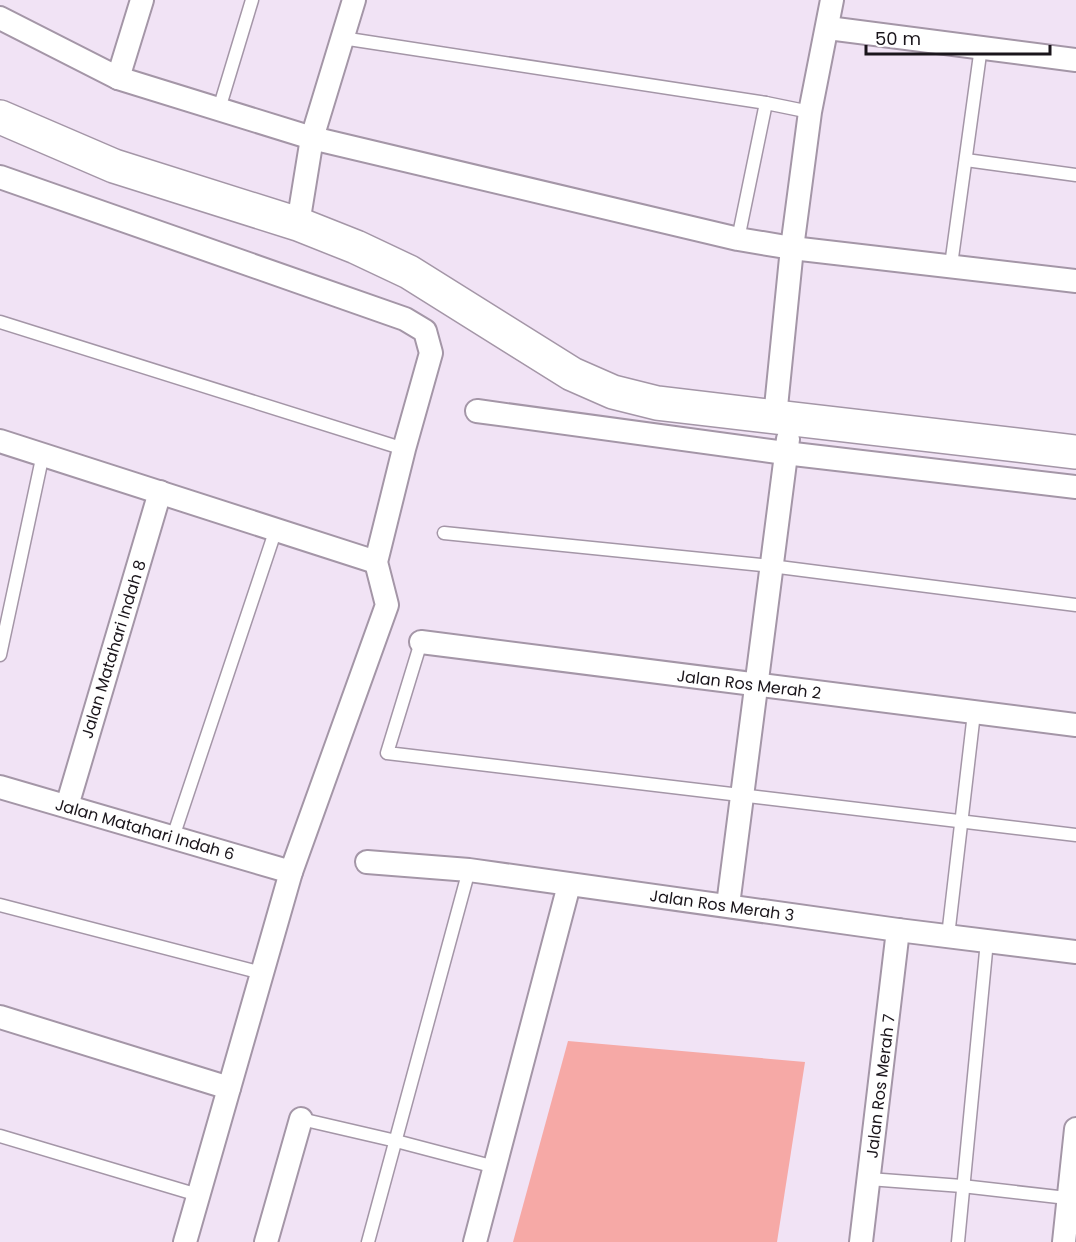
<svg xmlns="http://www.w3.org/2000/svg" width="1076" height="1242" font-family="Poppins,sans-serif">
	<style>
		.pitch { fill: #f6a9a6 }
		.lines { fill: none; stroke-linecap: round; stroke-linejoin: round }
		.lane-casing { stroke: #a496a7; stroke-width: 15 }
		.street-casing { stroke: #a496a7; stroke-width: 26 }
		.secondary-casing { stroke: #a496a7; stroke-width: 36 }
		.lane { stroke: #fff; stroke-width: 12 }
		.street { stroke: #fff; stroke-width: 22 }
		.secondary { stroke: #fff; stroke-width: 33 }
		.labels { text-anchor: middle; stroke-width: 5; stroke-linejoin: round; paint-order: stroke }
		.street-label { font-size: 16px; fill: #1a151b; stroke: #fff }
	</style>
	<rect width="100%" height="100%" fill="#f1e3f5"/>
	<path class="pitch" d="M568,1041L805,1062L777,1242H513Z"/>
	<g class="lines">
		<g class="lane-casing">
			<g id="lane">
				<path d="M342,38L766,103L810,112"/>
				<path d="M219,109L252,0"/>
				<path d="M966,160L1076,175"/>
				<path d="M738,239L766,103"/>
				<path d="M951,265L981,47"/>
				<path d="M0,322L404,449"/>
				<path d="M444,533L771,566L1076,605"/>
				<path d="M421,642L387,753L1076,835"/>
				<path d="M0,655L43,454"/>
				<path d="M173,837L276,529"/>
				<path d="M0,905L262,973"/>
				<path d="M948,936L974,713"/>
				<path d="M301,1119L396,1141L495,1167"/>
				<path d="M0,1136L198,1195"/>
				<path d="M869,1179L962,1186L1067,1198"/>
				<path d="M368,1242L469,870"/>
				<path d="M958,1242L987,941"/>
			</g>
		</g>
		<g class="street-casing">
			<g id="street">
				<path d="M0,18L118,78L312,138L738,239L792,248L1076,281"/>
				<path d="M828,28L1076,60"/>
				<path d="M118,78L142,0"/>
				<path d="M0,177L405,319L425,331L431,353L404,449L376,562L387,605L291,872L185,1242"/>
				<path d="M298,224L312,138L354,0"/>
				<path d="M477,411L785,453L1076,487"/>
				<path d="M775,417L792,248L810,112L832,0"/>
				<path d="M0,441L376,562"/>
				<path d="M421,642L1076,725"/>
				<path d="M0,787L291,872"/>
				<path d="M67,806L160,492"/>
				<path d="M367,862L469,870L898,930L1076,952"/>
				<path d="M728,905L788,439"/>
				<path d="M0,1017L229,1088"/>
				<path d="M266,1242L301,1119"/>
				<path d="M475,1242L569,885"/>
				<path d="M861,1242L898,930"/>
				<path d="M1064,1242L1076,1129"/>
			</g>
		</g>
		<g class="secondary-casing">
			<path id="secondary" d="M0,117L114,166L298,224L356,247L409,272L572,374L613,392L657,403L1076,452"/>
		</g>
		<use href="#lane" class="lane"/>
		<use href="#street" class="street"/>
		<use href="#secondary" class="secondary"/>
	</g>
	<g class="labels">
		<g class="street-label">
			<text transform="translate(113 649) rotate(-73)" y="6">Jalan Matahari Indah 8</text>
			<text transform="translate(749 684) rotate(7)" y="6">Jalan Ros Merah 2</text>
			<text transform="translate(145 829) rotate(16)" y="6">Jalan Matahari Indah 6</text>
			<text transform="translate(722 905) rotate(8)" y="6">Jalan Ros Merah 3</text>
			<text transform="translate(880 1086) rotate(-83)" y="6">Jalan Ros Merah 7</text>
		</g>
	</g>
	<path d="M866 45v9h184v-9" fill="none" stroke="#1a151b" stroke-width="3"/>
	<text x="875" y="45" font-size="18" fill="#1a151b" stroke="#ffffff" stroke-width="4.5" paint-order="stroke">50 m</text>
</svg>
